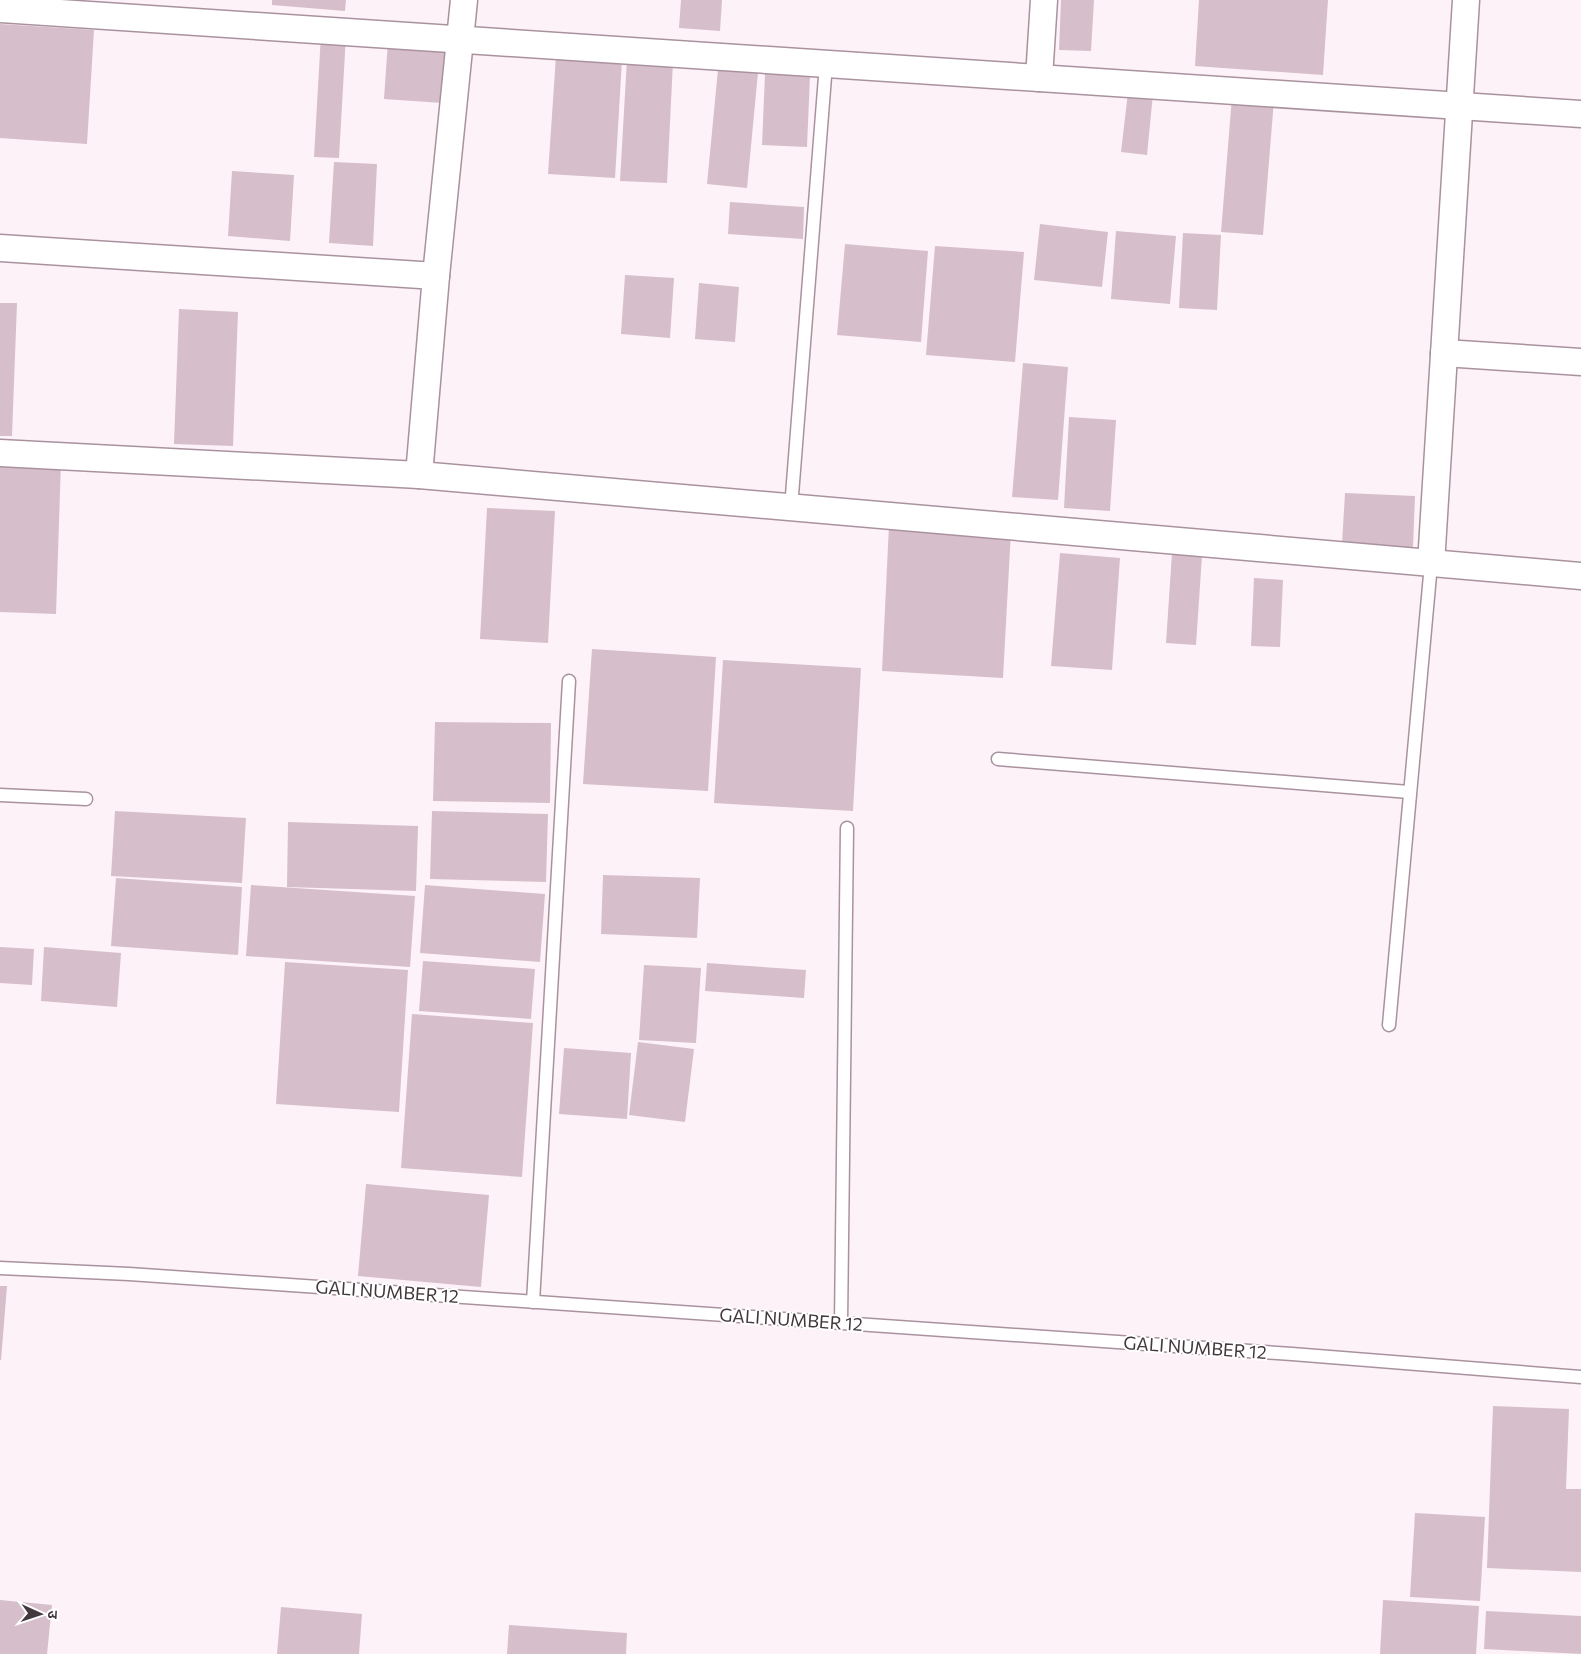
<svg xmlns="http://www.w3.org/2000/svg" width="1581" height="1654" font-family="Commissioner,'Noto Sans Devanagari',sans-serif">
	<style>
		.building { fill: #d7becb }
		.lines { fill: none; stroke-linecap: round; stroke-linejoin: round }
		.lane-casing { stroke: #a9929e; stroke-width: 15 }
		.street-casing { stroke: #a9929e; stroke-width: 29 }
		.lane { stroke: #fff; stroke-width: 12 }
		.street { stroke: #fff; stroke-width: 26 }
		.labels { text-anchor: middle; stroke-width: 4; stroke-linejoin: round; paint-order: stroke }
		.street-label { font-size: 18px; fill: #42383d; stroke: #fff }
	</style>
	<rect width="100%" height="100%" fill="#fdf2f8"/>
	<g class="building">
		<path d="M272,0H346L345,11L272,5Z"/>
		<path d="M681,0H722L720,31L679,28Z"/>
		<path d="M1061,0H1094L1091,51L1059,50Z"/>
		<path d="M1199,0H1328L1323,75L1195,66Z"/>
		<path d="M0,24L94,30L87,144L0,138Z"/>
		<path d="M321,34L346,35L339,158L314,157Z"/>
		<path d="M388,41L447,45L442,103L384,99Z"/>
		<path d="M556,56L622,60L615,178L548,174Z"/>
		<path d="M627,59L673,62L667,183L620,181Z"/>
		<path d="M719,59L759,62L747,188L707,184Z"/>
		<path d="M765,74L810,76L807,147L762,145Z"/>
		<path d="M1128,92L1153,94L1147,155L1121,152Z"/>
		<path d="M1232,97L1274,100L1263,235L1221,232Z"/>
		<path d="M334,162L377,164L373,246L329,243Z"/>
		<path d="M232,171L294,175L290,241L228,236Z"/>
		<path d="M730,202L804,207L803,239L728,234Z"/>
		<path d="M1040,224L1108,232L1102,287L1034,280Z"/>
		<path d="M1116,231L1176,236L1170,304L1111,299Z"/>
		<path d="M1183,233L1221,235L1217,310L1179,308Z"/>
		<path d="M845,244L928,251L921,342L837,335Z"/>
		<path d="M935,246L1024,252L1015,362L926,355Z"/>
		<path d="M625,275L674,278L670,338L621,334Z"/>
		<path d="M699,283L739,287L735,342L695,339Z"/>
		<path d="M0,303H17L12,436H0Z"/>
		<path d="M179,309L238,312L233,446L174,444Z"/>
		<path d="M1023,363L1068,367L1058,500L1012,497Z"/>
		<path d="M1069,417L1116,420L1110,511L1064,508Z"/>
		<path d="M0,460L61,462L56,614L0,612Z"/>
		<path d="M1345,493L1415,496L1413,548L1342,544Z"/>
		<path d="M487,508L555,511L548,643L480,639Z"/>
		<path d="M889,525L1011,531L1003,678L882,671Z"/>
		<path d="M1060,553L1120,558L1112,670L1051,666Z"/>
		<path d="M1172,553L1202,556L1196,645L1166,643Z"/>
		<path d="M1254,578L1283,580L1280,647L1251,646Z"/>
		<path d="M592,649L716,657L708,791L583,784Z"/>
		<path d="M723,660L861,668L853,811L714,803Z"/>
		<path d="M435,722L551,723L550,803L433,801Z"/>
		<path d="M115,811L246,818L242,883L111,876Z"/>
		<path d="M432,811L548,814L546,882L430,879Z"/>
		<path d="M288,822L418,826L416,891L287,887Z"/>
		<path d="M603,875L700,878L697,938L601,934Z"/>
		<path d="M116,878L242,887L238,955L111,946Z"/>
		<path d="M251,885L415,896L410,967L246,956Z"/>
		<path d="M425,885L545,894L540,962L420,953Z"/>
		<path d="M0,947L34,949L32,985L0,983Z"/>
		<path d="M44,947L121,953L117,1007L41,1001Z"/>
		<path d="M423,961L535,969L531,1019L419,1011Z"/>
		<path d="M285,962L408,970L399,1112L276,1104Z"/>
		<path d="M707,963L806,970L804,998L705,991Z"/>
		<path d="M644,965L701,968L696,1043L639,1040Z"/>
		<path d="M412,1014L533,1023L522,1177L401,1168Z"/>
		<path d="M638,1042L694,1049L685,1122L629,1115Z"/>
		<path d="M564,1048L631,1053L627,1119L559,1114Z"/>
		<path d="M366,1184L489,1195L481,1287L358,1276Z"/>
		<path d="M0,1286H7L1,1360H0Z"/>
		<path d="M1493,1406L1569,1409L1566,1489H1581V1572L1487,1568Z"/>
		<path d="M1415,1513L1485,1517L1480,1601L1410,1597Z"/>
		<path d="M0,1600L52,1605L47,1654H0Z"/>
		<path d="M1383,1600L1479,1606L1476,1654H1380Z"/>
		<path d="M281,1607L362,1614L359,1654H277Z"/>
		<path d="M1486,1611L1581,1616V1654L1484,1649Z"/>
		<path d="M509,1625L627,1633L626,1654H507Z"/>
	</g>
	<g class="lines">
		<g class="lane-casing">
			<g id="lane">
				<path d="M791,508L826,64"/>
				<path d="M998,759L1409,792"/>
				<path d="M0,795L86,799"/>
				<path d="M1389,1025L1431,564"/>
				<path d="M0,1268L129,1274L1292,1354L1581,1377"/>
				<path d="M533,1302L569,681"/>
				<path d="M841,1323L847,828"/>
			</g>
		</g>
		<g class="street-casing">
			<g id="street">
				<path d="M0,9L1581,114"/>
				<path d="M1039,78L1044,0"/>
				<path d="M0,248L436,276"/>
				<path d="M1444,353L1581,362"/>
				<path d="M0,453L419,475L1581,576"/>
				<path d="M419,475L436,276L464,0"/>
				<path d="M1431,564L1466,0"/>
			</g>
		</g>
		<use href="#lane" class="lane"/>
		<use href="#street" class="street"/>
	</g>
	<g class="labels">
		<g class="street-label">
			<text transform="translate(387 1292) rotate(4)" y="6">GALI NUMBER 12</text>
			<text transform="translate(791 1320) rotate(4)" y="6">GALI NUMBER 12</text>
			<text transform="translate(1195 1348) rotate(4)" y="6">GALI NUMBER 12</text>
		</g>
	</g>
	<g transform="translate(40 1614) rotate(93)" stroke="#ffffff" stroke-width="4" paint-order="stroke">
	<path d="M0-4L9 19L0 12L-9 19Z" fill="#42383d"/>
	<text y="-8" font-size="14" font-weight="bold" text-anchor="middle" fill="#42383d">उ</text>
	</g>
</svg>
